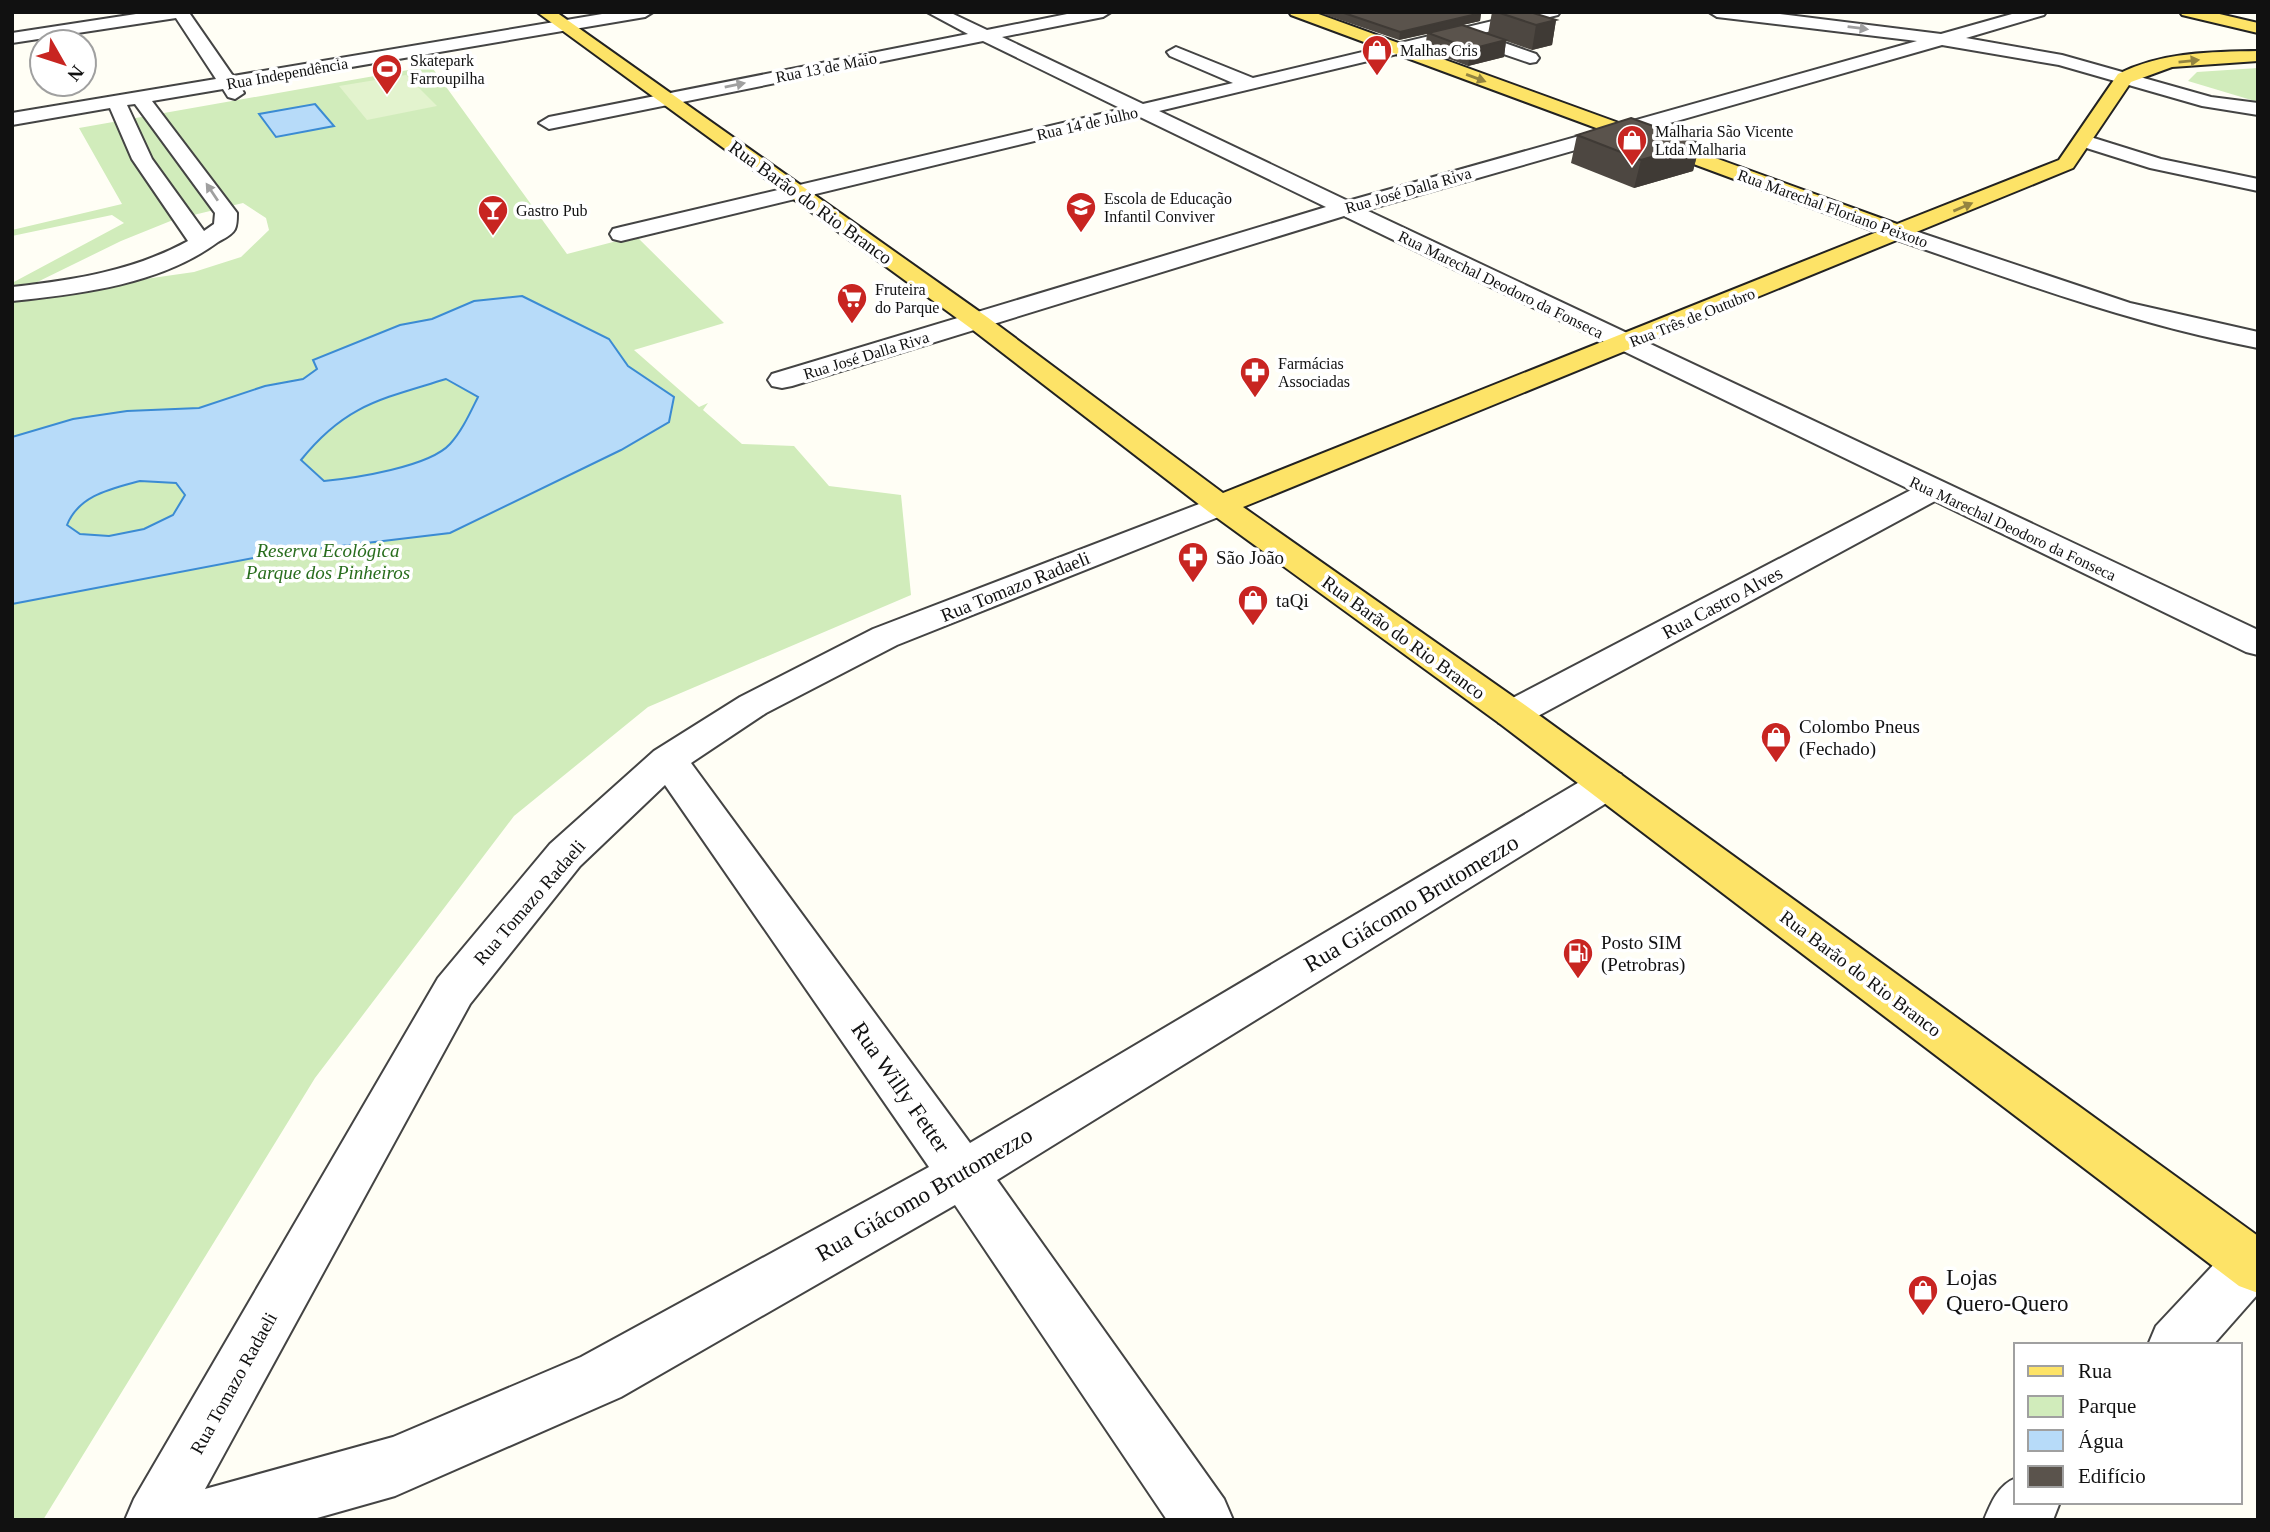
<svg xmlns="http://www.w3.org/2000/svg" width="2270" height="1532" font-family="Georgia,serif">
	<style>
		.green { fill: #d1ecbb }
		.pitch { fill: #e3f3ce }
		.water { fill: #b7dbf9; stroke: #3b8bd3; stroke-width: 2; fill-rule: evenodd }
		.lines { fill: none; stroke-linecap: round; stroke-linejoin: round }
		.minor-casing { stroke: #444; stroke-width: 4 }
		.major-casing { stroke: #222; stroke-width: 4 }
		.minor { fill: #fff; fill-rule: evenodd }
		.major { fill: #fde367; fill-rule: evenodd }
		.wall { fill: #4d4741 }
		.shaded-wall { fill: #3f3a35 }
		.building { fill: #5a534c; stroke: #3f3a35; stroke-width: 2 }
		.oneway { fill: #a0a0a0 }
		.oneway2 { fill: #938440 }
		.labels { text-anchor: middle; stroke-width: 7; stroke-linejoin: round; paint-order: stroke }
		.far-poi-label { font-size: 16px; fill: #111; stroke: #fff; text-anchor: start }
		.far-street-label { font-size: 16px; fill: #111; stroke: #fff }
		.street-label { font-size: 19px; fill: #111; stroke: #fff }
		.park-label { font-size: 19px; font-style: italic; fill: #286d1d; stroke: #fff }
		.poi-label { font-size: 19px; fill: #111; stroke: #fff; text-anchor: start }
		.near-street-label { font-size: 23px; fill: #111; stroke: #fff }
		.near-poi-label { font-size: 23px; fill: #111; stroke: #fff; text-anchor: start }
	</style>
	<rect width="100%" height="100%" fill="#fffef5"/>
	<g class="green">
		<path d="M431,66L567,254L636,236L724,323L634,350L699,407L708,403L703,410L742,444L794,446L829,486L901,495L911,595L648,707L514,816L315,1078L43,1520H12V298L194,272L241,257L269,230L266,218L243,203L173,220L121,241L23,289H12V283L124,223L112,215L12,236V230L122,204L79,128Z"/>
		<path d="M2258,68V102L2188,81L2197,72Z"/>
	</g>
	<path class="pitch" d="M406,75L437,106L367,120L339,86Z"/>
	<g class="water">
		<path d="M315,104L334,126L276,137L259,114Z"/>
		<path d="M522,296L609,339L628,366L674,397L669,422L621,450L450,533L274,554L12,604V437L73,419L127,411L199,408L265,386L303,379L317,369L313,360L400,325L432,319L474,301ZM446,379L478,397C470,413 462,431 450,444C429,467 355,478 324,481L301,460C346,404 382,399 446,379ZM140,481L176,483L185,495L173,515L144,529L109,536L80,534L67,525C79,495 111,489 140,481Z"/>
	</g>
	<g class="lines">
		<g class="minor-casing">
			<g id="minor">
				<path d="M149,12H191L190,14L233,76L614,12H653L645,17L240,86L244,93L235,99L228,97L223,89L152,101L237,213C237,218 237,225 235,229C232,235 223,239 218,242C161,284 82,294 12,301V287C74,280 133,271 188,241L132,159L110,108L12,125V113L216,79L176,18L12,43V33ZM135,104L215,213L214,224L204,231L152,159L127,105Z"/>
				<path d="M927,12H949L987,30L1077,12H1111L1103,17L1002,37L1143,104L1233,83L1170,56L1167,52L1176,47L1253,78L1530,12H1560L1558,15L1479,34L1536,54L1539,58L1536,62L1530,63L1460,39L1159,111L1348,201L1917,41L1717,17L1709,12H1764L1941,34L2019,12H2046L2044,15L1966,38L2062,55L2211,97L2258,103V115L2202,106L2059,65L1942,45L1366,210L2258,630V655L2246,652L1935,501L1525,723L1512,726L1499,723L1494,714L1499,705L1911,490L1344,216L792,386L782,388L772,386L768,380L772,374L1326,207L1138,116L621,241L613,239L610,234L613,229L621,227L1122,109L983,41L549,129L539,123L549,117L968,34Z"/>
				<path d="M2084,135L2161,159L2258,179V191L2150,168L2077,145L2074,141L2077,137Z"/>
				<path d="M1900,226L2130,303L2258,332V348C2132,324 2013,280 1892,238L1889,233L1892,228Z"/>
				<path d="M1220,496L1231,498L1235,505L1231,512L897,645L766,713L691,763L970,1143L1593,774L1607,771L1621,774L1627,784L1621,794L997,1180L1224,1499L1233,1520H1167L955,1205L621,1397L395,1496L310,1520H125L134,1499L438,978L550,844L654,751L740,697L873,629ZM665,785L929,1167L581,1357L393,1437L205,1489L470,1004L580,866Z"/>
				<path d="M2251,1238L2258,1241V1294L2213,1345H2148L2156,1326L2232,1245Z"/>
				<path d="M2016,1478V1502H2060L2053,1520H1984C1991,1503 1998,1485 2016,1478Z"/>
			</g>
		</g>
		<g class="major-casing">
			<g id="major">
				<path d="M537,12H556L987,317L1223,493L1877,232L1291,15L1289,12H1313L1897,224L2059,160L2118,74C2162,52 2209,52 2258,51V61L2172,67L2131,82L2073,168L1243,507L1525,705L2258,1236V1293L2239,1286L1499,723L1209,512L969,327Z"/>
				<path d="M2180,12H2211L2258,23V33L2182,15Z"/>
			</g>
		</g>
		<use href="#minor" class="minor"/>
		<use href="#major" class="major"/>
	</g>
	<g class="wall">
		<path d="M1317,12H1478L1481,13L1480,21L1462,25L1488,34L1492,12H1530L1556,20L1552,45L1532,50L1506,41L1504,57L1468,66L1425,50L1427,34L1399,40Z"/>
		<path d="M1577,135L1700,143L1693,171L1634,188L1571,163Z"/>
	</g>
	<g class="shaded-wall">
		<path d="M1481,13L1480,21L1399,40L1400,32Z"/>
		<path d="M1556,20L1552,45L1532,50L1536,25Z"/>
		<path d="M1506,40L1504,57L1468,66L1471,49Z"/>
		<path d="M1700,143L1693,171L1634,188L1641,160Z"/>
	</g>
	<g class="building">
		<path d="M1341,12H1478L1481,13L1400,32Z"/>
		<path d="M1497,12H1530L1556,20L1536,25Z"/>
		<path d="M1462,25L1506,40L1471,49L1428,33Z"/>
		<path d="M1631,118L1700,143L1641,160L1577,135Z"/>
	</g>
	<defs><path id="oneway-solid" d="M-6-.8H1V-3.2L6.5 0L1 3.2V.8H-6Z" transform="scale(1.75)"/></defs>
	<g class="oneway">
		<use href="#oneway-solid" transform="translate(1858 28) rotate(7)"/>
		<use href="#oneway-solid" transform="translate(735 85) rotate(-11)"/>
		<use href="#oneway-solid" transform="translate(212 192) rotate(-124)"/>
	</g>
	<g class="oneway2">
		<use href="#oneway-solid" transform="translate(2189 61) rotate(-6)"/>
		<use href="#oneway-solid" transform="translate(1476 78) rotate(20)"/>
		<use href="#oneway-solid" transform="translate(1963 207) rotate(-23)"/>
	</g>
	<defs>
		<g id="shop-pin" transform="scale(1.575)"><path d="M0 17L-7.5 6A9.5 9.5 0 1 1 7.5 6Z" fill="#c82521" stroke="#fff"/><path d="M-5-2.5h2.3a2.7 3.5 0 0 1 5.4 0H5L5.5 6h-11ZM-1.5-2.5h3a1.5 2.3 0 0 0-3 0Z" fill="#fff"/></g>
		<g id="stadium-pin" transform="scale(1.575)"><path d="M0 17L-7.5 6A9.5 9.5 0 1 1 7.5 6Z" fill="#c82521" stroke="#fff"/><path d="M0-5a6.5 5 0 1 0 0 10a6.5 5 0 1 0 0-10ZM-3.5-1.8h7v3.6h-7Z" fill="#fff"/></g>
		<g id="school-pin" transform="scale(1.575)"><path d="M0 17L-7.5 6A9.5 9.5 0 1 1 7.5 6Z" fill="#c82521" stroke="#fff"/><path d="M0-5L7-2L0 1L-7-2ZM-4 1L0 2.5L4 1V4Q0 6-4 4Z" fill="#fff"/></g>
		<g id="bar-pin" transform="scale(1.575)"><path d="M0 17L-7.5 6A9.5 9.5 0 1 1 7.5 6Z" fill="#c82521" stroke="#fff"/><path d="M-6-5H6L.8 .8V4.5H3.5V6h-7V4.5H-.8V.8Z" fill="#fff"/></g>
		<g id="supermarket-pin" transform="scale(1.575)"><path d="M0 17L-7.5 6A9.5 9.5 0 1 1 7.5 6Z" fill="#c82521" stroke="#fff"/><path d="M-6-5.5h2.5l.6 2H6L4.5 2H-2.5L-4.4-4H-6ZM-1.5 3.2a1.3 1.3 0 1 0 .1 0ZM3 3.2a1.3 1.3 0 1 0 .1 0Z" fill="#fff"/></g>
		<g id="pharmacy-pin" transform="scale(1.575)"><path d="M0 17L-7.5 6A9.5 9.5 0 1 1 7.5 6Z" fill="#c82521" stroke="#fff"/><path d="M-2-6h4v4h4v4h-4v4h-4v-4h-4v-4h4Z" fill="#fff"/></g>
		<g id="fuel-pin" transform="scale(1.575)"><path d="M0 17L-7.5 6A9.5 9.5 0 1 1 7.5 6Z" fill="#c82521" stroke="#fff"/><path d="M-5.5-6h7V0h2V4h1.3V-2.5L3-4.5l.8-.8L6-3V5H2.5V1h-1V6h-7ZM-4.2-4.7v3.2H.2V-4.7Z" fill="#fff"/></g>
	</defs>
	<g fill-rule="evenodd">
		<use href="#shop-pin" x="1377" y="50"/>
		<use href="#stadium-pin" x="387" y="69"/>
		<use href="#shop-pin" x="1632" y="140"/>
		<use href="#school-pin" x="1081" y="207"/>
		<use href="#bar-pin" x="493" y="210"/>
		<use href="#supermarket-pin" x="852" y="298"/>
		<use href="#pharmacy-pin" x="1255" y="372"/>
		<use href="#pharmacy-pin" x="1193" y="557"/>
		<use href="#shop-pin" x="1253" y="600"/>
		<use href="#shop-pin" x="1776" y="737"/>
		<use href="#fuel-pin" x="1578" y="953"/>
		<use href="#shop-pin" x="1923" y="1290"/>
	</g>
	<g class="labels">
		<g class="far-poi-label">
			<text x="1400" y="56">Malhas Cris</text>
			<text x="410" y="66">Skatepark<tspan x="410" dy="18">Farroupilha</tspan></text>
			<text x="1655" y="137">Malharia São Vicente<tspan x="1655" dy="18">Ltda Malharia</tspan></text>
			<text x="1104" y="204">Escola de Educação<tspan x="1104" dy="18">Infantil Conviver</tspan></text>
			<text x="516" y="216">Gastro Pub</text>
			<text x="875" y="295">Fruteira<tspan x="875" dy="18">do Parque</tspan></text>
			<text x="1278" y="369">Farmácias<tspan x="1278" dy="18">Associadas</tspan></text>
		</g>
		<g class="far-street-label">
			<text transform="translate(826 67) rotate(-11)" y="6">Rua 13 de Maio</text>
			<text transform="translate(287 73) rotate(-10)" y="6">Rua Independência</text>
			<text transform="translate(1087 123) rotate(-13)" y="6">Rua 14 de Julho</text>
			<text transform="translate(1408 190) rotate(-16)" y="6">Rua José Dalla Riva</text>
			<text transform="translate(1833 208) rotate(20)" y="6">Rua Marechal Floriano Peixoto</text>
			<text transform="translate(1501 284) rotate(26)" y="6">Rua Marechal Deodoro da Fonseca</text>
			<text transform="translate(1692 317) rotate(-22)" y="6">Rua Três de Outubro</text>
			<text transform="translate(866 355) rotate(-17)" y="6">Rua José Dalla Riva</text>
			<text transform="translate(2013 528) rotate(25)" y="6">Rua Marechal Deodoro da Fonseca</text>
		</g>
		<g class="street-label">
			<text transform="translate(811 202) rotate(36)" y="7">Rua Barão do Rio Branco</text>
			<text transform="translate(1015 586) rotate(-22)" y="7">Rua Tomazo Radaeli</text>
			<text transform="translate(1722 602) rotate(-28)" y="7">Rua Castro Alves</text>
			<text transform="translate(1404 637) rotate(36)" y="7">Rua Barão do Rio Branco</text>
			<text transform="translate(529 902) rotate(-49)" y="7">Rua Tomazo Radaeli</text>
			<text transform="translate(1861 973) rotate(37)" y="7">Rua Barão do Rio Branco</text>
			<text transform="translate(233 1383) rotate(-61)" y="7">Rua Tomazo Radaeli</text>
		</g>
		<g class="park-label">
			<text x="328" y="557">Reserva Ecológica<tspan x="328" dy="22">Parque dos Pinheiros</tspan></text>
		</g>
		<g class="poi-label">
			<text x="1216" y="564">São João</text>
			<text x="1276" y="607">taQi</text>
			<text x="1799" y="733">Colombo Pneus<tspan x="1799" dy="22">(Fechado)</tspan></text>
			<text x="1601" y="949">Posto SIM<tspan x="1601" dy="22">(Petrobras)</tspan></text>
		</g>
		<g class="near-street-label">
			<text transform="translate(1411 903) rotate(-31)" y="8">Rua Giácomo Brutomezzo</text>
			<text transform="translate(901 1087) rotate(55)" y="8">Rua Willy Fetter</text>
			<text transform="translate(924 1194) rotate(-30)" y="8">Rua Giácomo Brutomezzo</text>
		</g>
		<g class="near-poi-label">
			<text x="1946" y="1285">Lojas<tspan x="1946" dy="26">Quero-Quero</tspan></text>
		</g>
	</g>
	<rect width="2270" height="1532" fill="none" stroke="#111111" stroke-width="28"/>
	<rect x="2014" y="1343" width="228" height="161" fill="#ffffff" stroke="#a0a0a0" stroke-width="2"/>
	<rect x="2028" y="1366" width="35" height="10" fill="#fde367" stroke="#a0a0a0" stroke-width="2"/>
	<text x="2078" y="1378" font-size="21" fill="#111111">Rua</text>
	<rect x="2028" y="1396" width="35" height="21" fill="#d1ecbb" stroke="#a0a0a0" stroke-width="2"/>
	<text x="2078" y="1413" font-size="21" fill="#111111">Parque</text>
	<rect x="2028" y="1430" width="35" height="21" fill="#b7dbf9" stroke="#a0a0a0" stroke-width="2"/>
	<text x="2078" y="1448" font-size="21" fill="#111111">Água</text>
	<rect x="2028" y="1466" width="35" height="21" fill="#5a534c" stroke="#a0a0a0" stroke-width="2"/>
	<text x="2078" y="1483" font-size="21" fill="#111111">Edifício</text>
	<g transform="translate(63 63) rotate(129)"><circle r="33" fill="#ffffff" stroke="#a0a0a0" stroke-width="2"/>
	<path d="M0-5L12 26L0 18L-12 26Z" fill="#c82521"/>
	<text y="-10" font-size="19" font-weight="bold" text-anchor="middle" fill="#111111">N</text>
	</g>
</svg>
